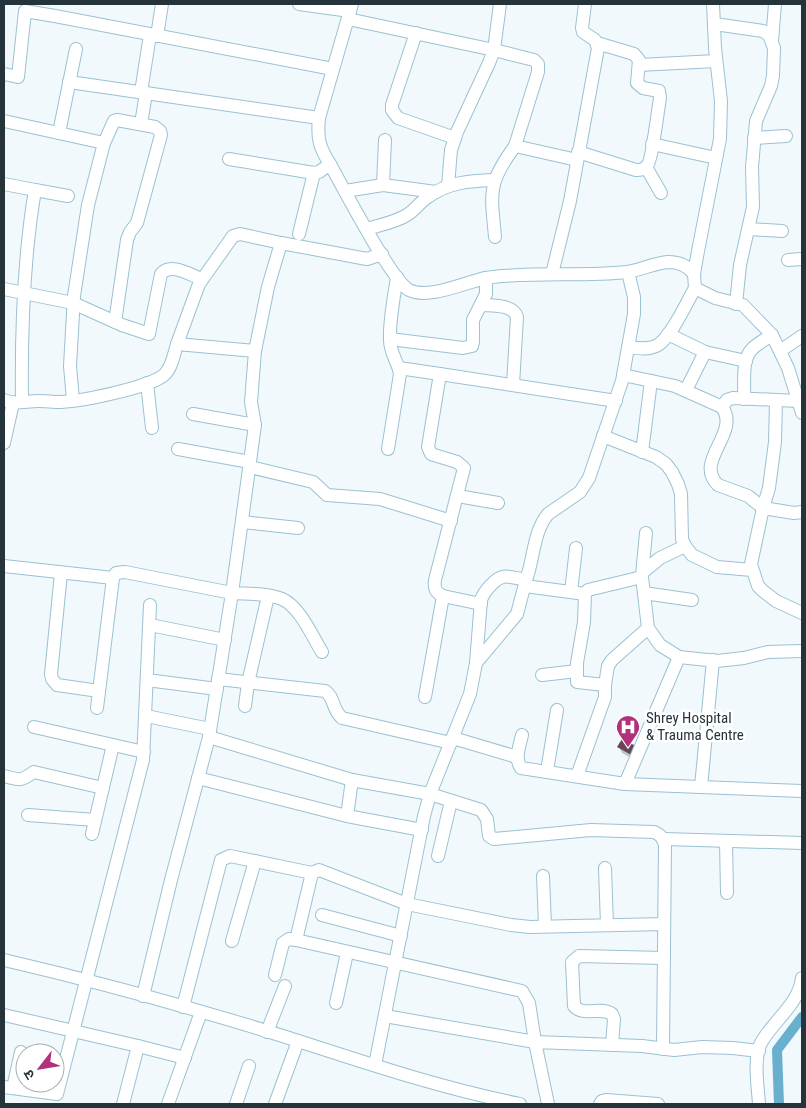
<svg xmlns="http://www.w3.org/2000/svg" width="806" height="1108" font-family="'Roboto Condensed','Noto Sans Devanagari',sans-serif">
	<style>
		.shadow { fill: #0003 }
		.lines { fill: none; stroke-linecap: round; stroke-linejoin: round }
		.canal { stroke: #69b0ce; stroke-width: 10 }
		.building { fill: #664756 }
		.minor-casing { stroke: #9bc1d2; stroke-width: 14 }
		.minor { stroke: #fff; stroke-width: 12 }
		.labels { text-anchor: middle; stroke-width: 5; stroke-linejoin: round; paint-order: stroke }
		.poi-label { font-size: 15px; fill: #25343b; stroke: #fff; text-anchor: start }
	</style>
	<rect width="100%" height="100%" fill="#f1f9fd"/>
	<path class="shadow" d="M619,747L637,748L636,761L622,753Z"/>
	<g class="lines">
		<path class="canal" d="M779,1104L777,1050L802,1017"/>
	</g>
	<path class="building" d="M622,739L638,747L633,756L617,747Z"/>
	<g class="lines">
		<g class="minor-casing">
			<g id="minor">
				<path d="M299,4L350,11"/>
				<path d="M352,4L319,118C317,138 319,147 330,164C342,186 392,281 409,290C429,300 465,282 486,278C533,271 581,277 627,272C641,270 654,263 668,262C679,262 688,266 694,274"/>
				<path d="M713,4L715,48L721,101L720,139L698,251L694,274L695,288L715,298L743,305L772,335L788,368L802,413"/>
				<path d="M348,19L494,50L534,60L538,64V72L515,146L577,160"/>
				<path d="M715,24L763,31L769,35L774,48L773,76L771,86L756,121L752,167L753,207L740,265L736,304"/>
				<path d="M416,33L392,105V110L398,118L455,138"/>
				<path d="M157,36L162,4"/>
				<path d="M772,41L775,4"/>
				<path d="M639,65L716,61"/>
				<path d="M4,74L18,77L25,11L55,16L333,69"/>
				<path d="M69,82L319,118"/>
				<path d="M141,92L150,35"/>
				<path d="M4,121L104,143L88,205L74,296L70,366L73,400"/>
				<path d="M141,124L146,93"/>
				<path d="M59,133L76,49"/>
				<path d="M754,138L786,136"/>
				<path d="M104,143L114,121L117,120L155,127L160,131L161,135L137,223L130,232L127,240L115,322"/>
				<path d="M652,144L716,158"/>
				<path d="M578,152L636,170C640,170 644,170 647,166C652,161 658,109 660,98L659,91L643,88L637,83L639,60L634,54L597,43"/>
				<path d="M229,159L314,173L319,172L330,164"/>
				<path d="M646,167L661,193"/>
				<path d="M4,184L35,190C23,261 21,331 22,402"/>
				<path d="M383,185L385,140"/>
				<path d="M448,186L451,150L457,132L489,63L494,50L500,4"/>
				<path d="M35,190L68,196"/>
				<path d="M345,191L383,185L436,192"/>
				<path d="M367,229C380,225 396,222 407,215C415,210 420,202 428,197C448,182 470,181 494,180"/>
				<path d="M749,229L782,231"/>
				<path d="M299,234L314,173"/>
				<path d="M495,237C491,192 487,184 515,146"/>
				<path d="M788,260L802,259"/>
				<path d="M552,274L570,201L598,48L595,40L583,32L582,28L585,4"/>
				<path d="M4,289L73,303L122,325L149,334L161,274C171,262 190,275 202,279"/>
				<path d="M481,305C493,306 513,304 517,317L513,385"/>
				<path d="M668,334L705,352L746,361"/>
				<path d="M390,339L463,348L472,346L473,342V320L486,294V278"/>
				<path d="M177,344L199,284L233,236L240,234L281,243"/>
				<path d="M628,347C637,348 647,350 656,346C670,340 687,302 695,288"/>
				<path d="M255,351L251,402L255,425L232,593C248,594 268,593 282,599C300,607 312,636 322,652"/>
				<path d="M780,351L802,336"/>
				<path d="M399,368L440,374L428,447L431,454L457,462L464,468L435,580C434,588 435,592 443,596L481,604"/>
				<path d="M440,374L616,401"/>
				<path d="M623,375L675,386L722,407C741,433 693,461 718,485L748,496L763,508L794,513L802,512"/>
				<path d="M147,383L152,428"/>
				<path d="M686,390L705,352"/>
				<path d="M744,399C745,384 741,360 752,349C758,343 766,339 772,335"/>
				<path d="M4,400C15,405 26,401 38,401C45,401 53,402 61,402C82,401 148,388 164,375C172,368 174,354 177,344L255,351L268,287L281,243L367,259L382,254"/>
				<path d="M776,401L775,442L769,488L763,508L751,564L758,586L763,591L776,601L802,613"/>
				<path d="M722,407L727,400L733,398L798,401"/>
				<path d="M193,414L255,425"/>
				<path d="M603,436L656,457L666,464L672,472L678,484L681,494L682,539L685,546L692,555L717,567L752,570"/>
				<path d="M4,443L13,403"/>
				<path d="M178,449L250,462"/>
				<path d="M388,449L400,374C398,362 390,353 390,340C389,321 394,297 397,277"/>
				<path d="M642,452L651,381"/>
				<path d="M250,467L313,482L327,495L380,499L451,521"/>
				<path d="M458,496L498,503"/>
				<path d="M242,522L298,528"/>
				<path d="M4,566L113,578L116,573L125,572L232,593L209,737L171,880L143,996"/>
				<path d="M643,572L660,558L685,546"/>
				<path d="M61,573L51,674L52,679L57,685L99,691"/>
				<path d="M642,575L646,533"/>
				<path d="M525,586L585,594"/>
				<path d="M571,592L576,548"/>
				<path d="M644,593L692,600"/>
				<path d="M150,625L225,640"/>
				<path d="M648,628L642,577L588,590L585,594L584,622L577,663V682L605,685L608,666L612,660L648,628L660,645L679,657L717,661L744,658L768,652L802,651"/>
				<path d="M679,657L625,784L802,791"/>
				<path d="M476,663L517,614L526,580"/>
				<path d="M542,675L577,671"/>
				<path d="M218,679L325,691C335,697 331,708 342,718L451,743"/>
				<path d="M147,680L217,689"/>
				<path d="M425,697L443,596"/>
				<path d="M245,706L248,683L268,596"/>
				<path d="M97,708L113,578"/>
				<path d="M146,716L210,729"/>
				<path d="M34,727L144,752"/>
				<path d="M522,735C520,745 514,759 521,768L625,784"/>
				<path d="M209,737L352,780L430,794L481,810L487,819L489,836L494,839L591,830L654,832C661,835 663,838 665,845L663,1049"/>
				<path d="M453,738L517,757"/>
				<path d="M547,771L557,710"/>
				<path d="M4,776C21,780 19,782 34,772L38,773L103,788"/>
				<path d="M577,776L605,697V685"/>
				<path d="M198,778L347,816L422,830"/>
				<path d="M701,787L713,660"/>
				<path d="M28,815L95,820"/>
				<path d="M347,816L352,780"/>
				<path d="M92,834L113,745"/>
				<path d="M664,839L802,843"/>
				<path d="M726,841L727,893"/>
				<path d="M438,856L451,801"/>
				<path d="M605,868L607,925"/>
				<path d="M543,876L545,926"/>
				<path d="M322,915L401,936"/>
				<path d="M296,940L522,991L529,1003L535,1042L385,1016"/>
				<path d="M232,941L255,861"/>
				<path d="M4,960C99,982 193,1008 286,1037C363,1062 440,1088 520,1104"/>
				<path d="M275,975L283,943L289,939L296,940L312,873L319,870L407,904L511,925L530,927L664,924"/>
				<path d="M336,1003L347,953"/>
				<path d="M183,1007L221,860L230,856L312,873"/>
				<path d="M4,1015L138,1046L123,1104"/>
				<path d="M267,1032L285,986"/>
				<path d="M612,1045L614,1019L612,1014C601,1006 583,1017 574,1006L572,962L579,956L664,958"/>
				<path d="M138,1046L185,1058"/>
				<path d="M375,1065L424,816L430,794L470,694L476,663L481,600C483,594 486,590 491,585C503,572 509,577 526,580C534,559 533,532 548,514L580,492L589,478L622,381L634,314V297L628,272"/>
				<path d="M4,1087L57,1094L143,760L150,605"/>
				<path d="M13,1088L21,1052"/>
				<path d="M168,1104L201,1012"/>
				<path d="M236,1104L249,1066"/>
				<path d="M275,1104L298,1041"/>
				<path d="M548,1104L535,1042L642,1046L674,1050L702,1047L733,1048L759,1051"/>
				<path d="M600,1104L602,1101L606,1100L658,1104"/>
				<path d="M759,1104C758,1088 753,1057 761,1043C773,1021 799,1004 802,978"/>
			</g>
		</g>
		<use href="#minor" class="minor"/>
	</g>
	<defs>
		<g id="hospital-pin" transform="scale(1.25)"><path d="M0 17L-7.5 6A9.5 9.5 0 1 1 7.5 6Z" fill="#b1317d" stroke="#fff"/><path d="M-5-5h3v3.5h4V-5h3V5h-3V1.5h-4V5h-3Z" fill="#fff"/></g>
	</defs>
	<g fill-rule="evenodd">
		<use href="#hospital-pin" x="628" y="727"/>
	</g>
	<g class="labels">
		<g class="poi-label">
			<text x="646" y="723">Shrey Hospital<tspan x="646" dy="17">&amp; Trauma Centre</tspan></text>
		</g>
	</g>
	<rect width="806" height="1108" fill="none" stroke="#25343b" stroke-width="10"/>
	<g transform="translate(40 1068) rotate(239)"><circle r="24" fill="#ffffff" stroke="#a8aeb1"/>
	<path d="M0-4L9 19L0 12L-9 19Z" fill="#b1317d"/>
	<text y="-8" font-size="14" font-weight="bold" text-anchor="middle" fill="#25343b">उ</text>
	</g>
</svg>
